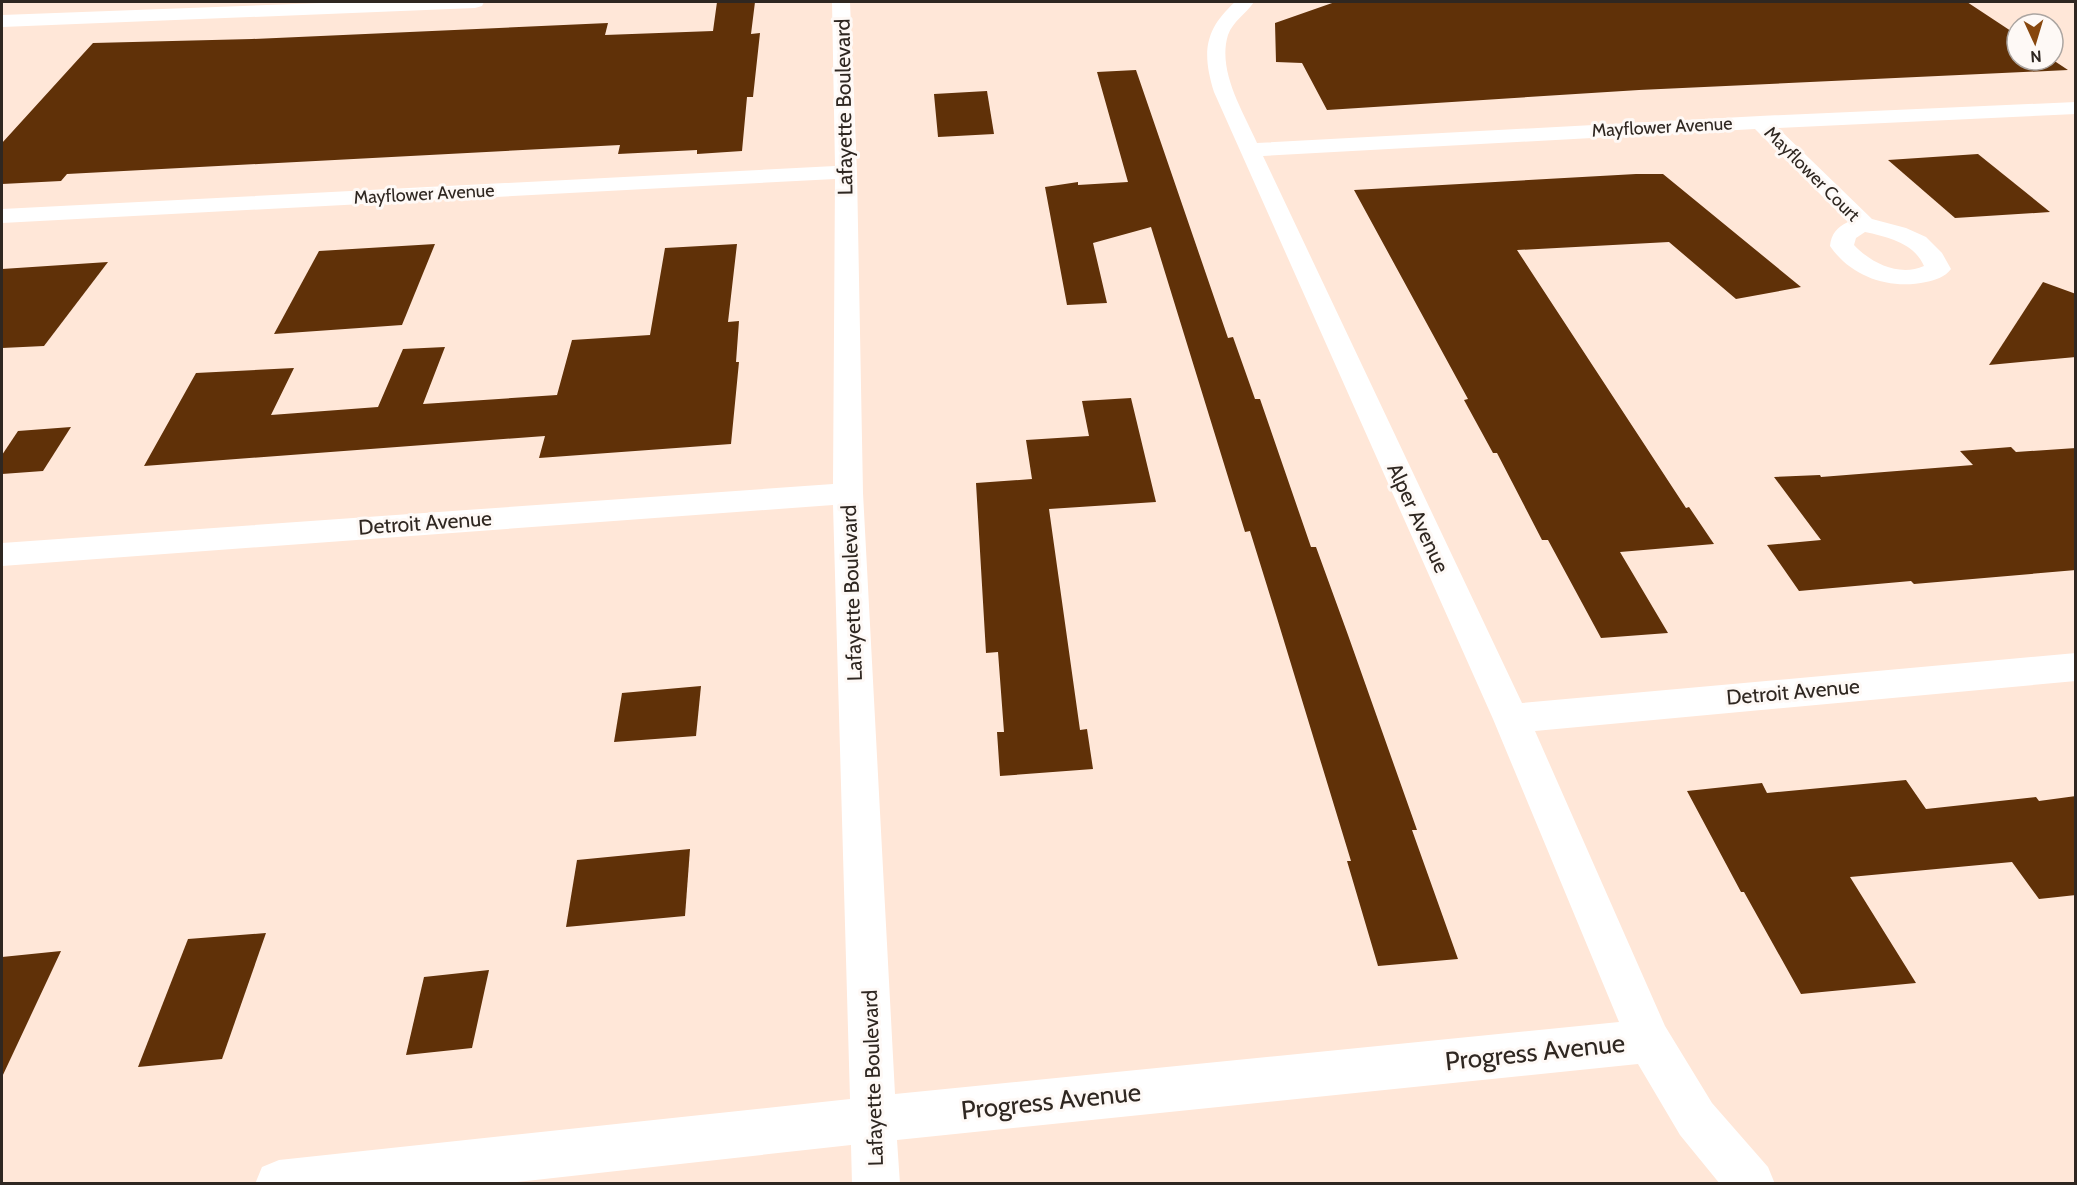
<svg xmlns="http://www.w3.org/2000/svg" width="2077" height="1185" font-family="Cabin,sans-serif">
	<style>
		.building { fill: #603108 }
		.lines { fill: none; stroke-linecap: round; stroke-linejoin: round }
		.street { fill: #fff; fill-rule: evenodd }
		.labels { text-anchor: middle; stroke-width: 6; stroke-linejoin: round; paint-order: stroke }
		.far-street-label { font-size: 18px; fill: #2f2721; stroke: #fef9f6 }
		.street-label { font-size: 21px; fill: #2f2721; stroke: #fef9f6 }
		.near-street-label { font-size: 26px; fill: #2f2721; stroke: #fef9f6 }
	</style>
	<rect width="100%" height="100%" fill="#ffe7d8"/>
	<g class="building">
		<path d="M717,2H755L751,34L760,33L753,97H747L742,151L697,154V150L618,154L620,145L67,174L61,181L2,184V143L93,43L252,39L608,23L605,35L713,31Z"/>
		<path d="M1335,2H1967L2017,35V60H2053L2068,70L1639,90L1327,110L1302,63L1276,62L1275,23Z"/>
		<path d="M1136,70L1228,338L1233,337L1255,399H1260L1311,547H1316L1348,635L1417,830H1412L1458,959L1378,966L1347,861H1351L1277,618L1250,531L1245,532L1151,227L1093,243L1107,303L1067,305L1045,187L1078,182V185L1128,182L1097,72Z"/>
		<path d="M987,91L994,134L938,137L934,94Z"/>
		<path d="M1978,154L2050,212L1955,218L1888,160Z"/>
		<path d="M1636,174H1663L1801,287L1736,299L1669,242L1517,250L1686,508L1689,507L1714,544L1620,552L1668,633L1601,638L1548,540H1542L1497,453H1493L1464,400L1468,399L1354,190Z"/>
		<path d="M435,244L402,325L274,334L319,251Z"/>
		<path d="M737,244L728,322L739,321L736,362H739L731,444L539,458L545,436L144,466L196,373L294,368L271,415L378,407L403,349L445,347L423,404L557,395L572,340L650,335L665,248Z"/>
		<path d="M108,262L44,346L2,348V269Z"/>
		<path d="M2043,282L2076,294V357L1989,365Z"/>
		<path d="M1131,398L1156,502L1049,509L1080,730L1087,729L1093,769L1000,776L997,732H1004L998,652L986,653L976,483L1032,479L1026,440L1089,436L1082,401Z"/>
		<path d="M71,427L43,471L2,474V455L18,431Z"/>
		<path d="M2011,447L2016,452L2076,448V570L1914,584L1911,581L1799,591L1767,545L1821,540L1774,477L1820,475L1821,477L1973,465L1960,451Z"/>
		<path d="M701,686L696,736L614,742L622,693Z"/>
		<path d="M1906,780L1926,809L2036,797L2039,801L2076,796V895L2039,899L2012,862L1850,877L1916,983L1801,994L1744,892H1741L1687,791L1762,783L1767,793Z"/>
		<path d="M690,849L685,916L566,927L577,860Z"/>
		<path d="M266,933L222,1059L138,1067L188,939Z"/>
		<path d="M61,951L2,1077V957Z"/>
		<path d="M489,970L472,1048L406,1055L424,977Z"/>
	</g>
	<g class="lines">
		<g class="street">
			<path d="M349,2H484L482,6L475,8L2,27V15Z"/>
			<path d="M832,2H850L857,172L863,493L895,1094L1619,1022L1493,719L1214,92C1202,53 1204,30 1235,2H1254C1246,14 1233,21 1228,35C1217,71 1243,111 1257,143L1760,116L2076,102V114L1778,128L1872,219L1906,228L1926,237L1942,253L1951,269C1945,277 1936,280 1926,282C1890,290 1851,277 1830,246C1831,234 1837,227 1848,222L1755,129L1263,156L1522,703L2076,653V681L1535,731L1665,1026L1712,1103L1768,1167L1775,1184H1720L1680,1135L1638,1064L897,1140L900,1184H852L851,1145L499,1184H255L262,1167L279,1160L850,1099L833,505L2,566V543L833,484L835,179L2,223V209L835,166ZM1865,232C1888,237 1914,243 1924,266C1899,277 1871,263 1854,245L1856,238Z"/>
		</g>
	</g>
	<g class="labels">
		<g class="far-street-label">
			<text transform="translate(1662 127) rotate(-3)" y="6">Mayflower Avenue</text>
			<text transform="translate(1812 174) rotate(45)" y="6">Mayflower Court</text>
			<text transform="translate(424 194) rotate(-3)" y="6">Mayflower Avenue</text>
		</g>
		<g class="street-label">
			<text transform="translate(844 107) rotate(-91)" y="7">Lafayette Boulevard</text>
			<text transform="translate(1418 518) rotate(65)" y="7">Alper Avenue</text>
			<text transform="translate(425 523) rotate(-4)" y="7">Detroit Avenue</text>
			<text transform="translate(852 593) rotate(-92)" y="7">Lafayette Boulevard</text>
			<text transform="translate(1793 692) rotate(-5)" y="7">Detroit Avenue</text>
			<text transform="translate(873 1078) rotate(-92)" y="7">Lafayette Boulevard</text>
		</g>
		<g class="near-street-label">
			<text transform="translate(1535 1052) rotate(-6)" y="9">Progress Avenue</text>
			<text transform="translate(1051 1101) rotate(-6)" y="9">Progress Avenue</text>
		</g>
	</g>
	<rect width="2077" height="1185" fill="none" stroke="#2f2721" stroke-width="6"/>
	<g transform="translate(2035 42) rotate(176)"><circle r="28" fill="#fef9f6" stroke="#aba5a1" stroke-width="1.5"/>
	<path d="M0-4.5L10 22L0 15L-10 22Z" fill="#87470e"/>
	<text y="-9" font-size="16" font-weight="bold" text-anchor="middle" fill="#2f2721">N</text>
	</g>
</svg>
